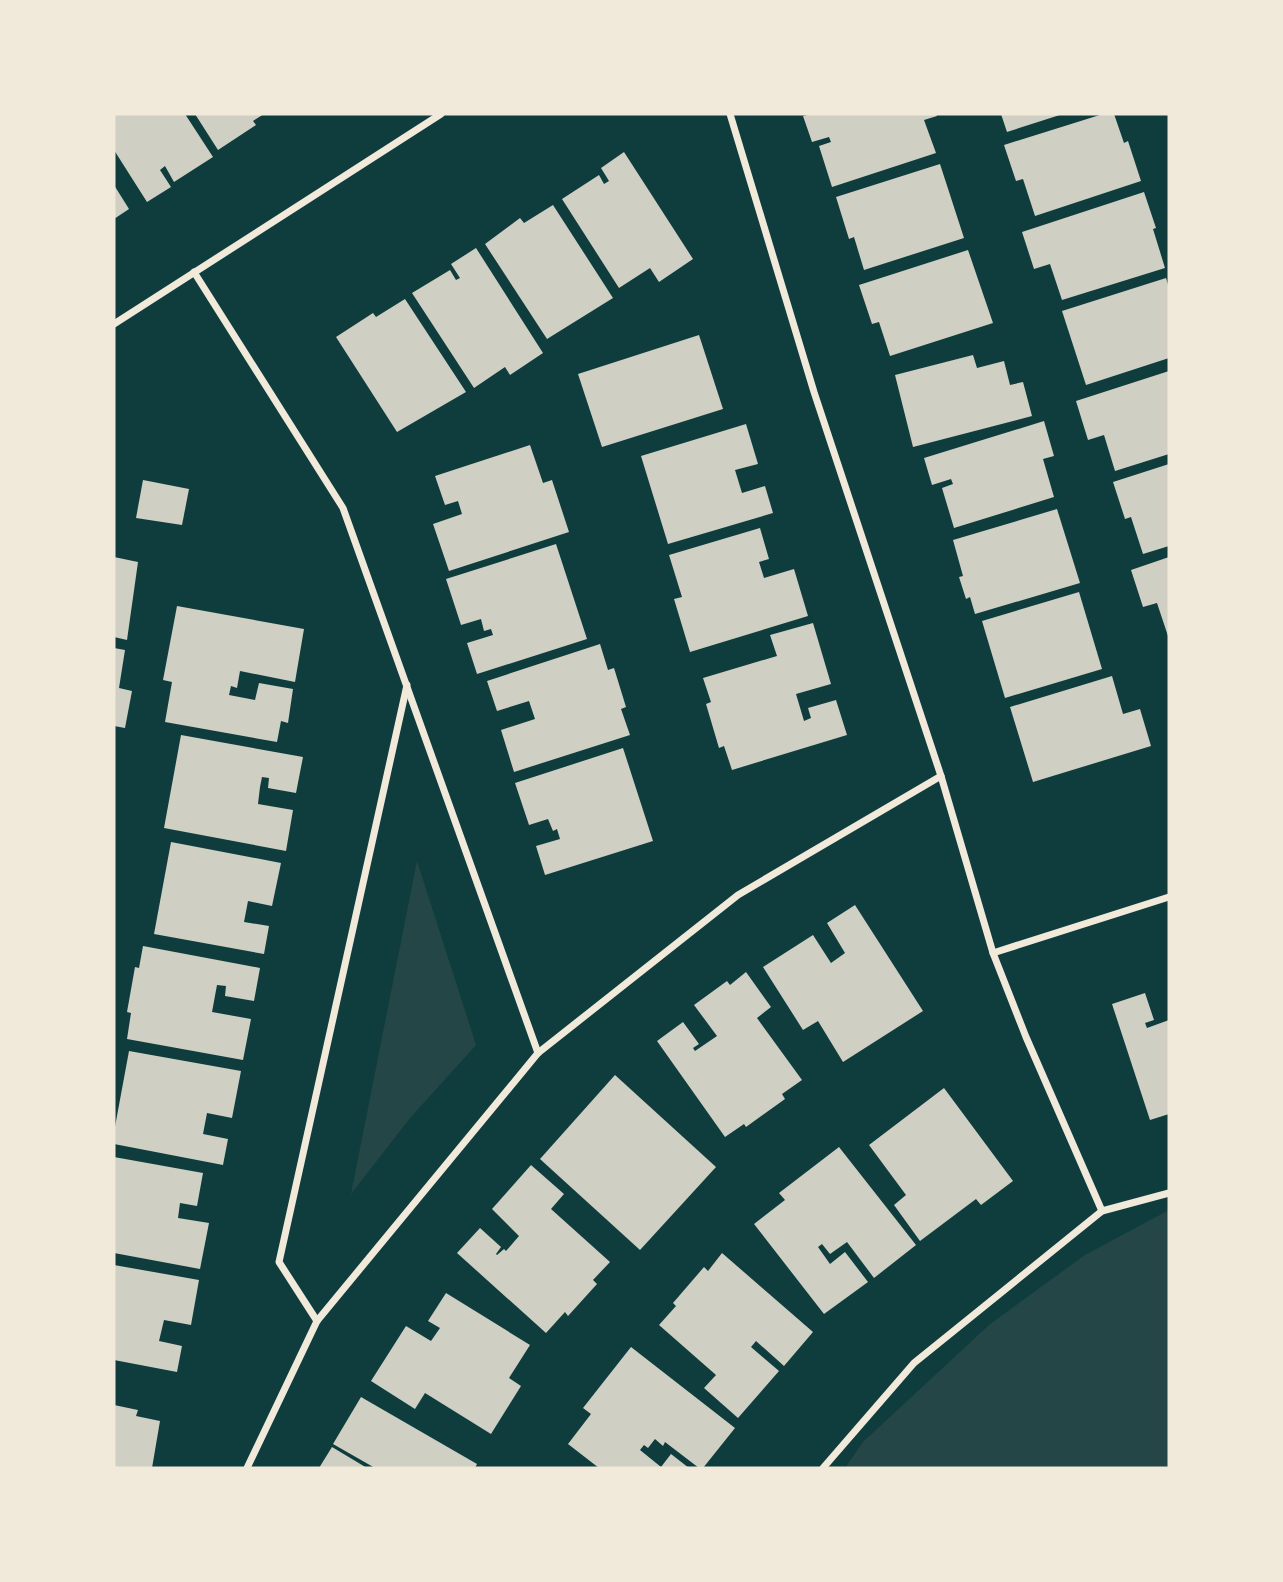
<svg xmlns="http://www.w3.org/2000/svg" width="1283" height="1582" font-family="Poppins,sans-serif">
	<style>
		.green { fill: #244646 }
		.building { fill: #cfcfc3 }
		.lines { fill: none; stroke-linecap: round; stroke-linejoin: round }
		.minor { stroke: #f1e9da; stroke-width: 7 }
	</style>
	<rect width="100%" height="100%" fill="#0f3d3e"/>
	<g class="green">
		<path d="M417,861L476,1045L410,1118L351,1194Z"/>
		<path d="M1169,1210V1468H845L863,1442L989,1325L1085,1255Z"/>
	</g>
	<g class="building">
		<path d="M114,114H185L213,157L174,182L165,166L160,170L171,187L147,202L114,150Z"/>
		<path d="M195,114H264L253,121L256,125L218,150Z"/>
		<path d="M812,114H936L937,116L924,120L936,153L832,187L819,146L831,142L829,137L812,142L803,116Z"/>
		<path d="M1001,114H1063L1007,132Z"/>
		<path d="M1103,114H1114L1124,143L1128,141L1141,181L1035,216L1023,179L1016,181L1004,145Z"/>
		<path d="M624,152L693,259L659,282L650,268L619,288L562,199L599,175L604,184L609,181L601,168Z"/>
		<path d="M940,164L964,238L864,270L854,237L849,239L836,197Z"/>
		<path d="M114,185L129,209L114,219Z"/>
		<path d="M1144,192L1156,228L1153,229L1165,268L1062,300L1050,264L1034,269L1022,232Z"/>
		<path d="M553,205L613,298L547,339L485,244L520,218L524,223Z"/>
		<path d="M476,248L543,353L510,375L505,367L474,388L412,293L450,270L456,280L460,278L451,264Z"/>
		<path d="M968,250L993,323L890,356L879,322L872,324L859,285Z"/>
		<path d="M1166,278L1169,288V358L1086,385L1062,311Z"/>
		<path d="M405,299L466,392L397,432L336,337L373,313L376,317Z"/>
		<path d="M699,335L723,409L602,447L578,374Z"/>
		<path d="M973,355L977,368L1004,361L1010,385L1023,382L1032,416L913,447L895,375Z"/>
		<path d="M1169,371V454L1115,471L1104,435L1088,440L1076,401Z"/>
		<path d="M1044,421L1054,456L1043,459L1054,497L954,528L942,488L953,484L951,479L932,485L924,458Z"/>
		<path d="M746,424L758,464L735,470L742,493L765,486L773,513L668,544L641,456Z"/>
		<path d="M530,445L543,483L552,480L569,532L449,571L433,524L462,514L458,501L445,505L435,476Z"/>
		<path d="M1169,464V546L1143,554L1131,517L1125,519L1113,482Z"/>
		<path d="M143,480L189,489L182,525L136,518Z"/>
		<path d="M1057,509L1080,583L975,614L970,597L966,599L959,577L963,576L953,540Z"/>
		<path d="M760,528L769,559L759,562L764,578L794,569L808,616L690,652L674,599L682,597L669,555Z"/>
		<path d="M556,544L587,639L477,674L467,643L493,635L491,629L484,631L481,619L461,625L446,579Z"/>
		<path d="M114,557L138,562L127,640L114,637Z"/>
		<path d="M1169,557V639L1157,603L1143,607L1131,570Z"/>
		<path d="M1079,592L1102,669L1005,698L982,621Z"/>
		<path d="M177,606L304,629L295,682L240,671L237,688L231,686L229,695L255,700L259,683L293,689L288,723L281,721L277,742L165,722L172,682L163,680Z"/>
		<path d="M813,623L831,684L796,694L804,721L811,718L808,708L836,700L847,735L732,770L724,746L719,748L706,704L711,702L703,678L777,656L770,635Z"/>
		<path d="M600,644L608,670L614,668L626,707L621,709L630,735L514,772L501,730L535,719L529,701L497,711L487,681Z"/>
		<path d="M114,648L125,650L119,688L132,691L125,728L114,726Z"/>
		<path d="M1112,676L1123,714L1140,709L1151,746L1033,782L1010,707Z"/>
		<path d="M181,735L303,757L296,793L268,788L269,778L262,777L260,787L258,804L293,810L286,851L164,828Z"/>
		<path d="M623,748L653,841L545,875L536,846L560,839L557,829L553,831L548,819L529,825L515,783Z"/>
		<path d="M171,842L281,863L272,906L248,901L244,922L269,926L264,954L154,934Z"/>
		<path d="M855,905L923,1011L843,1062L818,1021L803,1030L763,967L813,935L831,963L845,953L827,923Z"/>
		<path d="M143,946L260,968L254,1001L225,996L226,986L217,985L212,1012L251,1019L243,1060L127,1039L131,1013L127,1012L135,967L139,968Z"/>
		<path d="M746,972L771,1007L757,1018L802,1080L782,1094L785,1099L746,1127L744,1124L725,1137L657,1041L683,1022L699,1044L693,1048L695,1051L717,1036L694,1005L727,981L730,985Z"/>
		<path d="M1145,993L1154,1020L1145,1023L1147,1028L1169,1020V1114L1150,1120L1112,1004Z"/>
		<path d="M129,1051L241,1071L232,1118L207,1113L203,1134L228,1139L223,1165L114,1144V1132Z"/>
		<path d="M615,1075L716,1167L640,1250L540,1159Z"/>
		<path d="M944,1088L1013,1181L981,1205L976,1199L920,1241L894,1205L906,1195L869,1145Z"/>
		<path d="M839,1147L916,1245L874,1278L847,1242L830,1254L822,1244L818,1247L830,1264L845,1252L868,1282L824,1314L754,1224L785,1200L779,1193Z"/>
		<path d="M114,1157L203,1173L197,1206L180,1203L178,1218L209,1223L200,1269L114,1253Z"/>
		<path d="M531,1165L564,1194L551,1209L610,1262L593,1280L597,1284L568,1316L565,1312L546,1333L457,1253L480,1228L501,1247L496,1254L497,1255L504,1249L506,1251L519,1236L492,1209Z"/>
		<path d="M722,1253L813,1332L784,1366L756,1341L751,1347L779,1371L738,1418L704,1388L716,1375L659,1325L676,1306L673,1303L704,1267L708,1271Z"/>
		<path d="M114,1265L199,1280L191,1325L164,1320L159,1341L182,1346L177,1372L114,1360Z"/>
		<path d="M446,1293L530,1345L509,1378L521,1386L491,1434L425,1393L415,1409L371,1381L406,1326L431,1341L440,1328L428,1321Z"/>
		<path d="M631,1347L735,1428L703,1468H699L665,1442L663,1446L655,1439L648,1448L644,1445L640,1450L661,1467L671,1454L689,1468H599L568,1444L591,1414L583,1408Z"/>
		<path d="M361,1397L477,1464L475,1468H375L333,1444Z"/>
		<path d="M114,1405L138,1410L136,1416L160,1421L152,1468H114Z"/>
		<path d="M332,1447L367,1468H319Z"/>
	</g>
	<g class="lines">
		<g class="minor">
			<path d="M730,114L814,392L941,776L993,953L1026,1037L1102,1211"/>
			<path d="M194,272L343,508L538,1053"/>
			<path d="M114,324L441,114"/>
			<path d="M993,953L1169,897"/>
			<path d="M317,1321L279,1262L407,685"/>
			<path d="M247,1468L317,1321L538,1053L738,895L941,776"/>
			<path d="M823,1468L914,1363L1102,1211L1169,1193"/>
		</g>
	</g>
	<rect width="1283" height="1582" fill="none" stroke="#f1e9da" stroke-width="231"/>
</svg>
